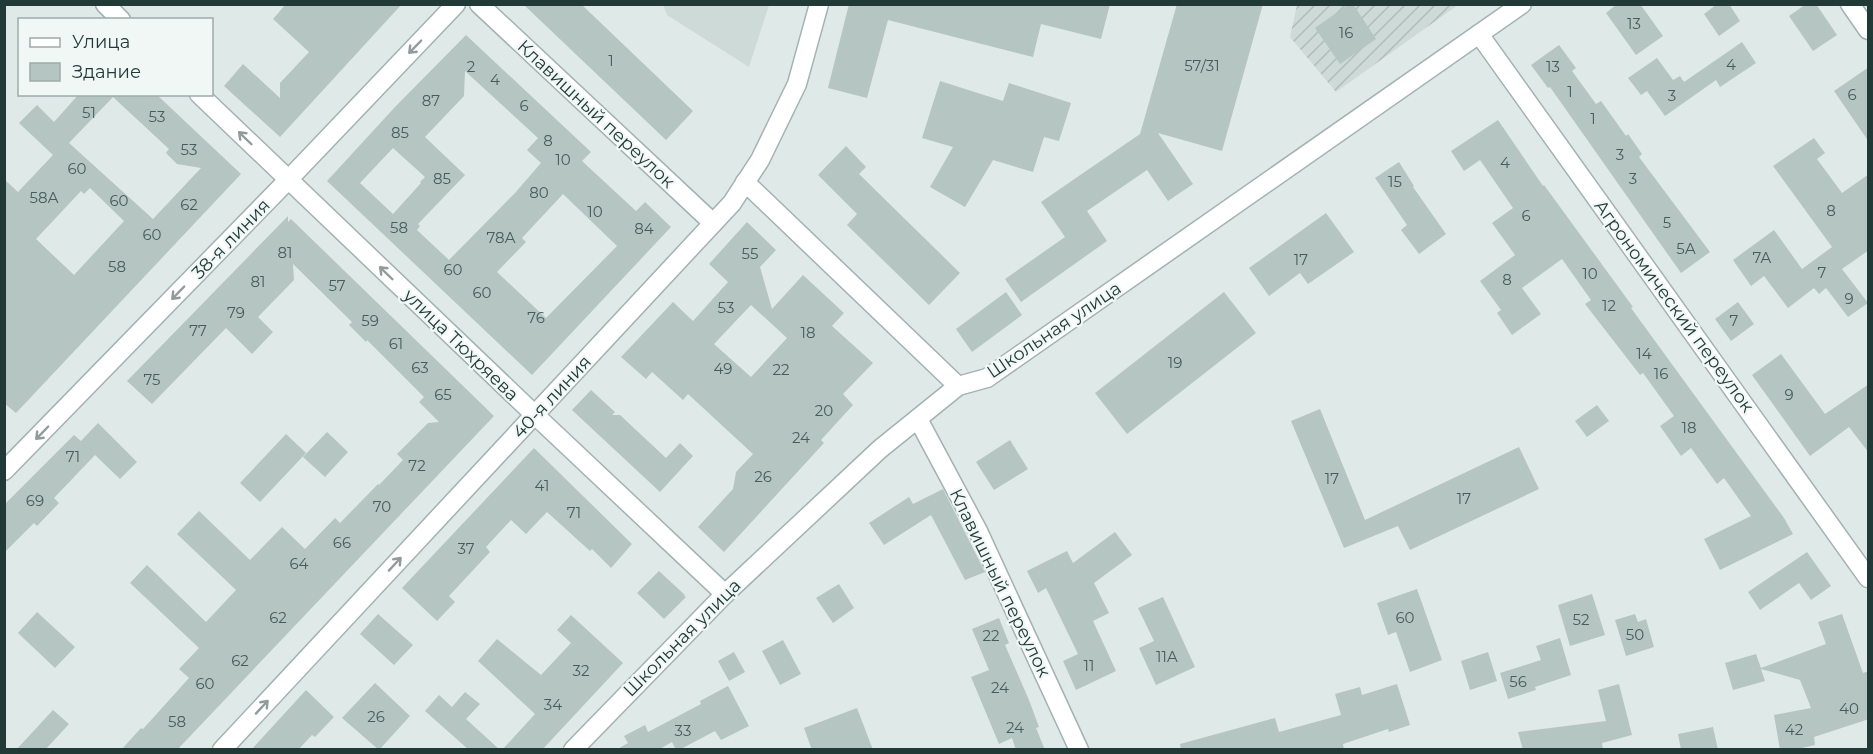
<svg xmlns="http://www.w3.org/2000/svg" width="1873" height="754" font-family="Montserrat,sans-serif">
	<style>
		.built { fill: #cedad7 }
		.industrial { fill: url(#industrial-furrows) }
		.building { fill: #b5c5c1; fill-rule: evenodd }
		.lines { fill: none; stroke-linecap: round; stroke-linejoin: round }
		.minor-casing { stroke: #a2b2b0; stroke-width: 21 }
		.tertiary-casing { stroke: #a2b2b0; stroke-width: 21 }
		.minor { stroke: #fff; stroke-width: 18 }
		.tertiary { stroke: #fff; stroke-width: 18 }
		.oneway { stroke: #909c9c }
		.labels { text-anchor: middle; stroke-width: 4.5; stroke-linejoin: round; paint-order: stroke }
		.number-label { font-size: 15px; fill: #465d5a }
		.street-label { font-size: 18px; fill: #213a38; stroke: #f0f7f5 }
	</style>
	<defs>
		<pattern id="industrial-furrows" width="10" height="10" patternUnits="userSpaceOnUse" patternTransform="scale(1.5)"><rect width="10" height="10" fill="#cedad7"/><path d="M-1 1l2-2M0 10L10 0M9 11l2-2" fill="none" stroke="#b1bcb9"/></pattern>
	</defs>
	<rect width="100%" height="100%" fill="#dfeae8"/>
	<path class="built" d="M663,5H769L749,67L667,15Z"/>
	<path class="industrial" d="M1297,5H1458L1336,92L1290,37Z"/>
	<g class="building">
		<path d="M286,4H402L280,137L224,86L243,64L280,98V83L309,52L273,19Z"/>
		<path d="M523,4H581L693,111L666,140Z"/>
		<path d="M849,4H1110L1101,39L1041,24L1033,57L888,20L867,98L828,88Z"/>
		<path d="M1177,4H1263L1222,151L1158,133L1193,184L1168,201L1147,170L1087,211L1107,241L1021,302L1005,279L1065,237L1041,202L1140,134Z"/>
		<path d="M1349,4H1353L1376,39L1340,64L1315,28Z"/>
		<path d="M1617,4H1640L1663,36L1636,55L1606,13Z"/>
		<path d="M1717,4H1729L1740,21L1719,36L1704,14Z"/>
		<path d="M1806,4H1816L1837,35L1813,51L1789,16Z"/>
		<path d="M466,35L591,152L582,161L636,211L645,202L671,227L532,375L327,181L395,107ZM465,71L538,138L527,150L541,163L515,193L449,260L417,230L420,226L418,224L465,175L425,137L464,96ZM393,148L425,177L420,182L421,183L393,214L360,183ZM563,194L617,246L546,318L497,272L526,242L522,238Z"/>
		<path d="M1742,42L1756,63L1720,87L1716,80L1665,116L1647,91L1641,95L1628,78L1657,58L1673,80L1680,76L1684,82Z"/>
		<path d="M1559,45L1576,68L1572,71L1596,104L1601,101L1626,136L1628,134L1642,154L1639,157L1710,252L1681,273L1550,87L1548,88L1531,65Z"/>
		<path d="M1869,67V142L1834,91Z"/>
		<path d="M940,81L1003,101L1009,83L1071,103L1059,141L1044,137L1033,172L993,160L965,207L930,187L953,147L922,138Z"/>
		<path d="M79,94H156L241,174L16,413L4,403V179L18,192L53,155L19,123L37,105L54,122ZM113,97L169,149L166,153L177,164L201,168L153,219L69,143ZM90,188L124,221L74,275L36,239L81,191L84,194Z"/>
		<path d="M1498,120L1543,186L1544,185L1633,307L1631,308L1784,518L1793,534L1720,570L1704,539L1751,516L1724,478L1717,484L1691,448L1681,456L1660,426L1674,416L1643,373L1640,375L1585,304L1591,300L1562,259L1522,288L1541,314L1512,335L1497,313L1501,310L1480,281L1515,255L1492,223L1513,208L1480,160L1464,171L1451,151Z"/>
		<path d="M1814,138L1825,153L1817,159L1842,193L1869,174V250L1842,269L1868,303L1848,317L1826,288L1819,294L1814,288L1788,308L1764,276L1751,286L1733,260L1774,230L1802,269L1832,247L1773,166Z"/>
		<path d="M846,146L866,167L859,174L960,273L929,305L847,225L857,214L818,175Z"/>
		<path d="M1399,162L1414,186L1413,187L1446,234L1419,254L1401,230L1407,225L1375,178Z"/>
		<path d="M1326,213L1354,252L1308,284L1300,273L1269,296L1249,268Z"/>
		<path d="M288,216V222L291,219L494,416L177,750H121L141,728L143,729L189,678L179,669L199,648L130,583L147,565L206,622L236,590L177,534L199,511L250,560L282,527L305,549L335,518L340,523L378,484L379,485L403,460L397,454L428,423L439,422L419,402L424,397L367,340L366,342L349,325L352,322L293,264L294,280L258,317L273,332L252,354L226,328L152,404L127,381Z"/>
		<path d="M747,222L776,250L760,267L772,309L803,275L844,313L832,326L873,363L843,394L853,405L821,440L824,443L724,552L698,527L733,489L736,472L753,454L688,394L683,400L652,372L646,379L621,357L673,302L693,321L728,282L709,264ZM751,305L787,338L751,377L714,344Z"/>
		<path d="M1006,292L1022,315L972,352L956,329Z"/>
		<path d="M1224,292L1256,333L1127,434L1095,393Z"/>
		<path d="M1738,302L1754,324L1731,341L1715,319Z"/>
		<path d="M1781,354L1825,414L1869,384V453L1849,427L1810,456L1752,375Z"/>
		<path d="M591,390L615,412L612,415H620L666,458L680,443L693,456L660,492L572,410Z"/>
		<path d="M1597,405L1609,421L1587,437L1575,421Z"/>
		<path d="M1320,409L1365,520L1519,447L1539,489L1410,550L1398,526L1344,548L1291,421Z"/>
		<path d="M98,423L137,462L120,479L95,455L54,498L59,503L37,526L34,523L4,553V505L74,435L81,441Z"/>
		<path d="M327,432L348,452L325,477L303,457Z"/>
		<path d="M286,434L306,453L260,502L240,483Z"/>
		<path d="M1010,440L1028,469L994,490L976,462Z"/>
		<path d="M534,448L632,544L611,568L592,549L590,551L547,512L526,534L511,520L486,547L490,552L449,596L455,602L437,621L402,588Z"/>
		<path d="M943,489L985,572L965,580L931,515L884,545L869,523L909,497L913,504Z"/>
		<path d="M1115,532L1132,555L1094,583L1109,613L1093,621L1116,671L1076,690L1063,661L1078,654L1046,588L1038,593L1027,571L1067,551L1073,563Z"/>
		<path d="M1807,552L1831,586L1811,600L1799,583L1760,610L1748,592Z"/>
		<path d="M659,571L685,595L684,596L686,597L664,619L637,593Z"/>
		<path d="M839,584L854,608L833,623L816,598Z"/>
		<path d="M1417,589L1442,660L1410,672L1396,632L1388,635L1377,603Z"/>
		<path d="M1592,594L1605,635L1570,646L1558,605Z"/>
		<path d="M1163,597L1195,667L1156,685L1139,648L1154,641L1138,608Z"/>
		<path d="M37,612L75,647L55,668L18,633Z"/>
		<path d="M378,614L413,645L394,665L360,634Z"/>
		<path d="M1635,614L1638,622L1646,619L1654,647L1626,656L1615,620Z"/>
		<path d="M1842,614L1863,673L1869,671V719L1814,737L1815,745L1793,750H1780L1774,715L1811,708L1800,680L1761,669L1765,681L1733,690L1725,663L1756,654L1761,668L1826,644L1818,622Z"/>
		<path d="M571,615L623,663L542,750H502L535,714L478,661L497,639L541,675L571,643L557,630Z"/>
		<path d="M999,618L1009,643L1005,645L1029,700L1039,727L1036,728L1045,750H1016L1012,738L999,744L971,677L989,670L972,629Z"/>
		<path d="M1560,638L1571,675L1535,687L1536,690L1508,699L1500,673L1541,660L1536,646Z"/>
		<path d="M783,640L801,674L780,685L762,651Z"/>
		<path d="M734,652L745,672L729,681L718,661Z"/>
		<path d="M1488,652L1497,681L1470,690L1461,661Z"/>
		<path d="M375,683L410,716L379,750L342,718Z"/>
		<path d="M1397,684L1410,725L1389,732L1388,729L1343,744L1344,750H1181L1180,744L1275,718L1279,732L1341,715L1335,694L1360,687L1362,695Z"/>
		<path d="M1619,684L1632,735L1602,743L1603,750H1523L1518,732L1606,721L1598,690Z"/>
		<path d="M728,686L749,726L721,740L715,731L679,750H676L672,742L658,750H616L628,743L624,736L645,725L648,732L701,704L700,701Z"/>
		<path d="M306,690L334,717L315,737L312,735L298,750H251Z"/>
		<path d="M465,692L480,704L466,719L500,750H469L425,711L439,695L452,707Z"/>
		<path d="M857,708L873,750H812L804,728Z"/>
		<path d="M53,710L69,724L45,750H16Z"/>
		<path d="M1713,727L1718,750H1681L1678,734Z"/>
	</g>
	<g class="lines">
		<g class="minor-casing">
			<g id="minor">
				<path d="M105,4L121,20"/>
				<path d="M479,4L713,223"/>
				<path d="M1850,4L1868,30"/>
				<path d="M1479,34L1868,578"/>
				<path d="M199,94L535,415L725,594"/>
				<path d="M745,182L958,386"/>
				<path d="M918,419L978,531L1079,750"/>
				<path d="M573,750L725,594L880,449L958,386L987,378L1522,4"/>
			</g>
		</g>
		<g class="tertiary-casing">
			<g id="tertiary">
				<path d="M4,471L288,180L456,4"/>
				<path d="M222,750L732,203L760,160L797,84L819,4"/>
			</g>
		</g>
		<use href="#minor" class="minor"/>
		<use href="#tertiary" class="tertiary"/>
	</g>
	<defs><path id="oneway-shaft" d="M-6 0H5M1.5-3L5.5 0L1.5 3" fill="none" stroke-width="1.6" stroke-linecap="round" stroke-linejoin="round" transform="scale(1.5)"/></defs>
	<g class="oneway">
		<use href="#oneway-shaft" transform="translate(415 47) rotate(134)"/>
		<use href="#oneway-shaft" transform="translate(245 138) rotate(-136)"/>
		<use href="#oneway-shaft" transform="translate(386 273) rotate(-136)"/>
		<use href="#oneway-shaft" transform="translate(178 293) rotate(134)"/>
		<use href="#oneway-shaft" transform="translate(42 433) rotate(134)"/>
		<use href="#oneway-shaft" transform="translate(395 564) rotate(-47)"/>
		<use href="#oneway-shaft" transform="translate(262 707) rotate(-47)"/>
	</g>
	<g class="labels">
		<g class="number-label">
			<text x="1634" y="29">13</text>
			<text x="1346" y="38">16</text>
			<text x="611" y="66">1</text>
			<text x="1731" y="70">4</text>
			<text x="1202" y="71">57/31</text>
			<text x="471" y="72">2</text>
			<text x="1553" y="72">13</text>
			<text x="495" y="85">4</text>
			<text x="1570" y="97">1</text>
			<text x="1852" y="100">6</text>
			<text x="1672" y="101">3</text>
			<text x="431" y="106">87</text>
			<text x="524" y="111">6</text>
			<text x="89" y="118">51</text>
			<text x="157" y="122">53</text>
			<text x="1593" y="124">1</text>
			<text x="400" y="138">85</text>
			<text x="548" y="146">8</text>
			<text x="189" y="155">53</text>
			<text x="1620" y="160">3</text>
			<text x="563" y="165">10</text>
			<text x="1505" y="168">4</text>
			<text x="77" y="174">60</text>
			<text x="442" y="184">85</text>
			<text x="1633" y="184">3</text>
			<text x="1395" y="187">15</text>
			<text x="539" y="198">80</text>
			<text x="44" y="203">58А</text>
			<text x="119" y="206">60</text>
			<text x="189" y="210">62</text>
			<text x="1831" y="216">8</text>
			<text x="595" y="217">10</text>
			<text x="1526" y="221">6</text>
			<text x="1667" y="228">5</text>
			<text x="399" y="233">58</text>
			<text x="644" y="234">84</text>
			<text x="152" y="240">60</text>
			<text x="501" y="243">78А</text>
			<text x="1686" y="254">5А</text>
			<text x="285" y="258">81</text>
			<text x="750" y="259">55</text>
			<text x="1762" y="263">7А</text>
			<text x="1301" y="265">17</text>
			<text x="117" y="272">58</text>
			<text x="453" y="275">60</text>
			<text x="1822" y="278">7</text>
			<text x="1590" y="279">10</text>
			<text x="1507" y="285">8</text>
			<text x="258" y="287">81</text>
			<text x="337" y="291">57</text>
			<text x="482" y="298">60</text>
			<text x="1849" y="304">9</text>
			<text x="1609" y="311">12</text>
			<text x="726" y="313">53</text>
			<text x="236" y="318">79</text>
			<text x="536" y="323">76</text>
			<text x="370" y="326">59</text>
			<text x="1734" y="326">7</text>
			<text x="198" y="336">77</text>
			<text x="808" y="338">18</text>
			<text x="396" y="349">61</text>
			<text x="1644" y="359">14</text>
			<text x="1175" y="368">19</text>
			<text x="420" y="373">63</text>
			<text x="723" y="374">49</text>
			<text x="781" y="375">22</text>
			<text x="1661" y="379">16</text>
			<text x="152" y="385">75</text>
			<text x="443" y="400">65</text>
			<text x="1789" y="400">9</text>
			<text x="824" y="416">20</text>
			<text x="1689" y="433">18</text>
			<text x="801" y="443">24</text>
			<text x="73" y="462">71</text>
			<text x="417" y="471">72</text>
			<text x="763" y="482">26</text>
			<text x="1332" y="484">17</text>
			<text x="542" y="491">41</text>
			<text x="1464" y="504">17</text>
			<text x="35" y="506">69</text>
			<text x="382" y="512">70</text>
			<text x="574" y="518">71</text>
			<text x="342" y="548">66</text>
			<text x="466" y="554">37</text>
			<text x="299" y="569">64</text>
			<text x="278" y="623">62</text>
			<text x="1405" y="623">60</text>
			<text x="1581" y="625">52</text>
			<text x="1635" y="640">50</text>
			<text x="991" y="641">22</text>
			<text x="1167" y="662">11А</text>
			<text x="240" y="666">62</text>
			<text x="1089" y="671">11</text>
			<text x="581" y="676">32</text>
			<text x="1518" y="687">56</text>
			<text x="205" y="689">60</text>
			<text x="1000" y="693">24</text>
			<text x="553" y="710">34</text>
			<text x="1849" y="714">40</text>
			<text x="376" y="722">26</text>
			<text x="177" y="727">58</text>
			<text x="1015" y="733">24</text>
			<text x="1794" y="735">42</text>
			<text x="683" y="736">33</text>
		</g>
		<g class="street-label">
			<text transform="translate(596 114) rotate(43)" y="6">Клавишный переулок</text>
			<text transform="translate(231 239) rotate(-46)" y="6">38-я линия</text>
			<text transform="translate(1674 306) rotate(54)" y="6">Агрономический переулок</text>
			<text transform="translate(1054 330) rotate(-34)" y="6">Школьная улица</text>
			<text transform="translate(461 345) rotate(44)" y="6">улица Тюхряева</text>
			<text transform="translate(552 397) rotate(-47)" y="6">40-я линия</text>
			<text transform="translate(1000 583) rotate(64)" y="6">Клавишный переулок</text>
			<text transform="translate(682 638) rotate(-45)" y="6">Школьная улица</text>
		</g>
	</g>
	<rect width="1873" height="754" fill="none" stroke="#213a38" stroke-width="12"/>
	<rect x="18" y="18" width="195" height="78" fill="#f0f7f5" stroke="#9daba9" stroke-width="1.5"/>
	<rect x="30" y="38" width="30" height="9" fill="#ffffff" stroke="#9daba9" stroke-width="1.5"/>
	<text x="72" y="48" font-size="18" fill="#213a38">Улица</text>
	<rect x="30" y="63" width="30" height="18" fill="#b5c5c1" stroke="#9daba9" stroke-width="1.5"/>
	<text x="72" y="78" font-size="18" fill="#213a38">Здание</text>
</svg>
